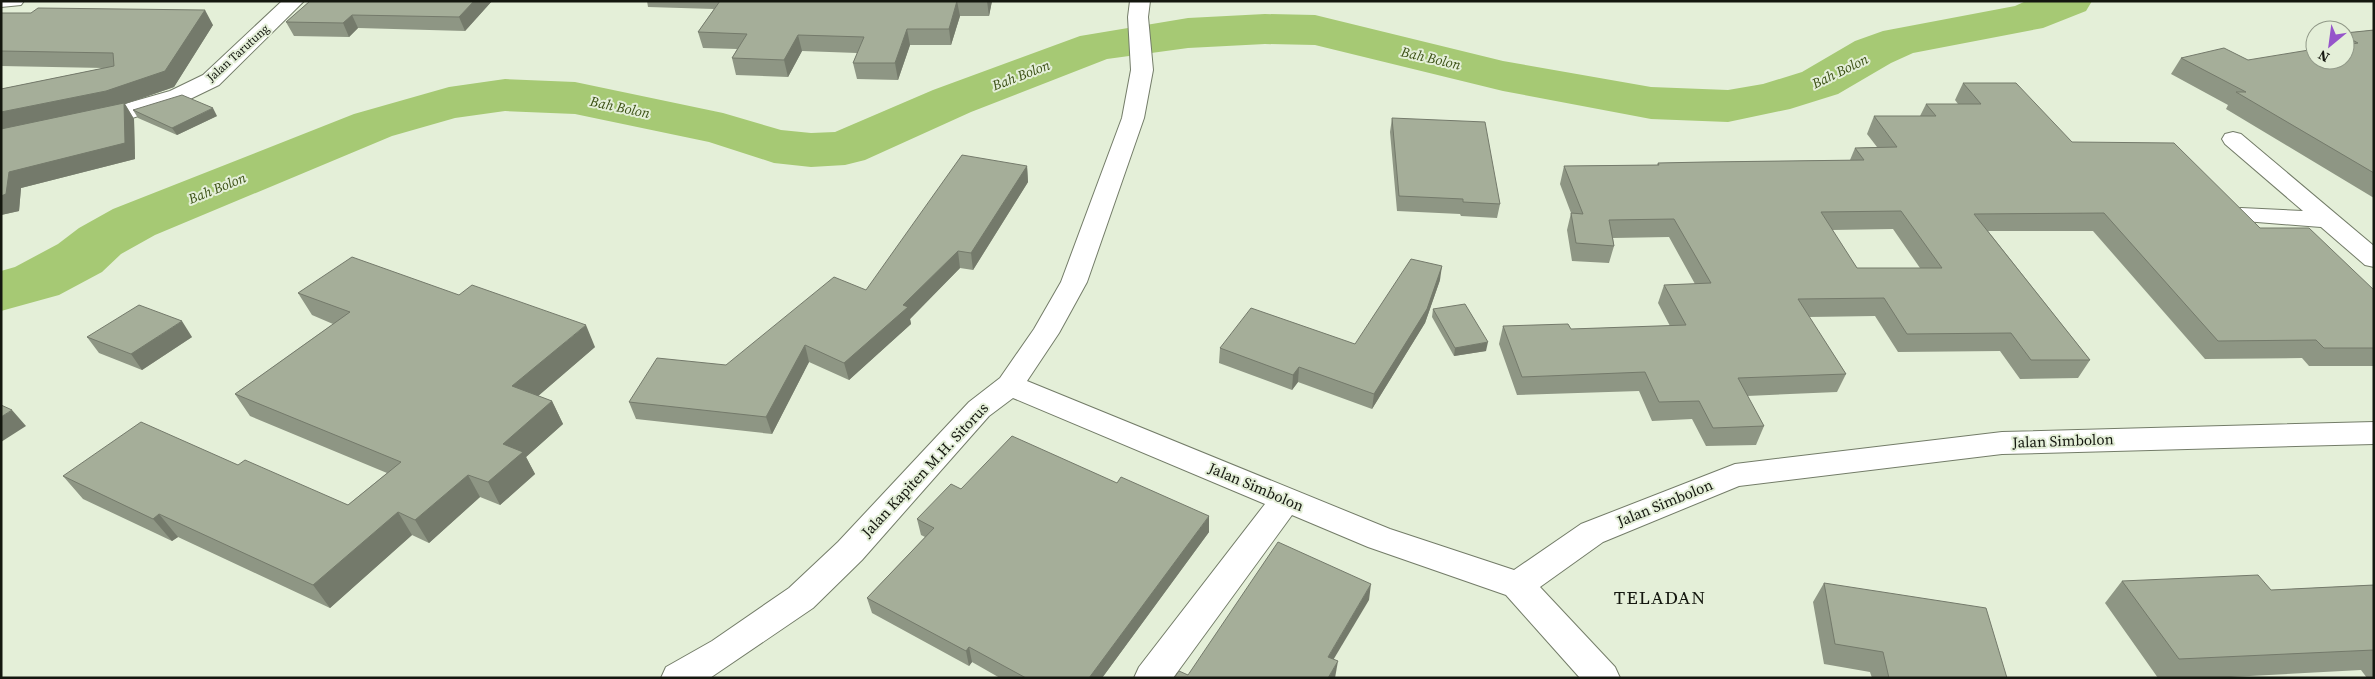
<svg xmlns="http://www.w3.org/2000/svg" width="2375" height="679" font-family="'Source Serif 4',serif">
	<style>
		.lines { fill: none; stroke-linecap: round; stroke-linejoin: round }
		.river { fill: #a6c974; fill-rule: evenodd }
		.minor-casing { stroke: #737c68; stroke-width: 2 }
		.minor { fill: #fff; fill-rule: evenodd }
		.wall { fill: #8e9684; fill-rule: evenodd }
		.shaded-wall { fill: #747a6b }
		.building { fill: #a5ae99; stroke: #747a6b; fill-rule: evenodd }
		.labels { text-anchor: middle; stroke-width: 4; stroke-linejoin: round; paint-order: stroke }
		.far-street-label { font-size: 12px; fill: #14170f; stroke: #e4efd8 }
		.far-water-label { font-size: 14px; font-style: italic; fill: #3b5014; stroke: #e4efd8 }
		.street-label { font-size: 15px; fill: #14170f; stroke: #e4efd8 }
		.near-neighbourhood-label { font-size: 19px; letter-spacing: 1px; fill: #14170f; stroke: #e4efd8 }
	</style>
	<rect width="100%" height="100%" fill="#e4efd8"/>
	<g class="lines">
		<path class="river" d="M2026,1H2092L2086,11L2043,28L1913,53L1891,63L1838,94L1790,109L1728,122L1651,119L1503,91L1315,45L1265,44L1188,48L1107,59L971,112L865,160L845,165L811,167L774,163L709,142L575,114L505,111L455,118L392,136L155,235L121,254L102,272L59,295L1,311V271L15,267L58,244L79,228L113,209L354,114L449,87L505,79L575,82L723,113L781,130L811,133L835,132L933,90L1080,36L1188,18L1265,14L1315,15L1503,61L1651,87L1728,90L1763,84L1802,72L1855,41L1883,31L2015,6Z"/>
		<g class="minor-casing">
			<g id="minor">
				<path d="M1,1H24L21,5L1,7Z"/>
				<path d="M282,1H304L219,85L186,101L129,119L94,127L86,125L83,120L86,115L170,91L203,75Z"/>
				<path d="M1130,1H1150L1148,17L1153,70L1144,118L1087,282L1059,333L1027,381L1390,529L1514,570L1581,524L1735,464L2002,432L2374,422V444L2002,454L1739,486L1603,542L1540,587L1615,667L1620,678H1580L1506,595L1368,547L1292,515L1173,678H1134L1139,667L1265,504L1013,398L989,416L862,560L813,608L710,678H661L666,667L712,641L789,588L838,542L969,402L1000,378L1034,329L1061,282L1122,118L1131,70L1128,17Z"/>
				<path d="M2233,132L2241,134L2374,246V267L2365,265L2321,227L2232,220L2229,215L2232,210L2241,208L2303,211L2225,144L2222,139L2225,134Z"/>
			</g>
		</g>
		<use href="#minor" class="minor"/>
	</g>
	<g class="wall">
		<path d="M310,1H492L465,31L358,28L349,37L294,36L286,22Z"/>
		<path d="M647,1H992L989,16H960L951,45H910L898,80L857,79L853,63L857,53L802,51L788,77L736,75L732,58L737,49L703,48L698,32L714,9L648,7Z"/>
		<path d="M1,13L213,25L174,87L125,104L134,119L135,159L21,188L19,211L1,215V89L104,68L1,66Z"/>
		<path d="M2374,30V198L2226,109L2228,105L2171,74L2181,58L2248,60H2345V33Z"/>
		<path d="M1963,83L2072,142L2260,228L2374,290V366H2309L2302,358L2205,359L2093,231H1988L2090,360L2078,378L2020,379L2000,351L1898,352L1875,316L1809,317L1846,374L1837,392L1747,396L1764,426L1756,445L1706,446L1692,419L1652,421L1639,391L1517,395L1499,344L1503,326L1571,329L1670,326L1658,303L1664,285L1695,284L1669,237L1613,238L1614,246L1609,263L1572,261L1567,230L1571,213L1560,184L1564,166L1657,165L1658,163L1850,160L1855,148L1877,147L1867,134L1874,116H1920L1926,104H1958L1955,100ZM1893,229L1920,268H1857L1832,230Z"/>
		<path d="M133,110L217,116L177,135L138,118Z"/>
		<path d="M1392,118L1500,204L1497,218L1461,216L1460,214L1397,211L1390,132Z"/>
		<path d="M1027,166L1028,182L973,270L960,268L910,319L911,324L849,380L809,362L772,434L636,419L629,402L726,365L866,290Z"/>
		<path d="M1440,280L1425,323L1372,409L1298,382L1292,390L1219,363L1220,348L1355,344Z"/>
		<path d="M298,293L595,347L538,396L552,401L563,424L526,457L535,474L500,505L480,497L429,543L412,535L330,608L178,537L172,541L83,499L63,476L238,465L348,505L387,473L250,416L235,394L333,324L312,315Z"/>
		<path d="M1433,309L1486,351L1454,356L1432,317Z"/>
		<path d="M87,337H192L142,370L99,353Z"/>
		<path d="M961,489L1209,532L1102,678H1000L972,662L969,666L872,613L867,598L925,537L921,535L917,519Z"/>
		<path d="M2122,581L2271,590L2374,585V678H2367L2361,670L2212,678H2158L2105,603Z"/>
		<path d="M1824,583L2007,678H1872L1870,672L1824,664L1813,602Z"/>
	</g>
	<g class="shaded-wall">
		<path d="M474,1H492L465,31L459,17Z"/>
		<path d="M957,1L960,16L951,45L949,29Z"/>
		<path d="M987,1H992L989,16Z"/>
		<path d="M205,10L213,25L174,87L125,104L134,119L135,159L21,188L19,211L1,215V112L106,91Z"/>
		<path d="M352,15L358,28L349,37L343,23Z"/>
		<path d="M907,29L910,45L898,80L895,63Z"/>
		<path d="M798,35L802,51L788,77L784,60Z"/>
		<path d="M213,108L217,116L177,135L172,128Z"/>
		<path d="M1027,166L1028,182L973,270L971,253Z"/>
		<path d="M958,251L960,268L910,319L911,324L849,380L844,363Z"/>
		<path d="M1442,266L1440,280L1425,323L1372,409L1374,394Z"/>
		<path d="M182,321L192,337L142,370L131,354Z"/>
		<path d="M586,325L595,347L523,409L512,386Z"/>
		<path d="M1488,342L1486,351L1454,356L1455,348Z"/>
		<path d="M805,345L809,362L772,434L766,417Z"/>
		<path d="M1299,367L1298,382L1292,390L1293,375Z"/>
		<path d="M552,401L563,424L526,457L535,474L500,505L488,482L503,444Z"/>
		<path d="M12,410L26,426L1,442V417Z"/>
		<path d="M468,475L480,497L429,543L415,520Z"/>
		<path d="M398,512L412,535L330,608L313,585Z"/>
		<path d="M159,514L178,537L172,541L153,519Z"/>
		<path d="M1209,516V532L1102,678H1089Z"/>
		<path d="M1371,584L1369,600L1326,672L1328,657Z"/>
		<path d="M969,647L972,662L969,666L966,651Z"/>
		<path d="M1338,661L1335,678H1328Z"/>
	</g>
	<g class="building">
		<path d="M310,1H474L459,17L352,15L343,23L286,22Z"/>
		<path d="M720,1H957L949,29H907L895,63H853L864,37L798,35L784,60L732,58L747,34L698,32Z"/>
		<path d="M38,8L205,10L165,71L106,91L1,112V89L114,66L113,53L1,51V13H31Z"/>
		<path d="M2374,30V173L2236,92H2246L2181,58L2224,48L2248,60L2315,49V60H2345V45L2358,43L2345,36V33Z"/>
		<path d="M1963,83H2016L2072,142L2174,143L2260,228H2309L2374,290V348H2324L2316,340L2218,341L2104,213L1974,214L2090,360H2031L2011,333L1907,334L1884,298L1798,299L1846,374L1738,378L1764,426L1713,428L1699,401L1659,402L1645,372L1522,377L1503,326L1568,324L1571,329L1686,325L1664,285L1711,283L1674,219L1609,220L1614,246L1576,243L1571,213L1583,214L1564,166L1659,165L1658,163L1706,162L1864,160L1855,148L1897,147L1874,116H1936L1926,104H1981ZM1901,211L1942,268H1857L1821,212Z"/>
		<path d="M182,95L213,108L172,128L133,110Z"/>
		<path d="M124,103L125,143L9,172L6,194L1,196V129Z"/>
		<path d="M1392,118L1485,122L1500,204L1463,202V199L1399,196Z"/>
		<path d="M962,155L1027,166L971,253L958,251L903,305L908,307L844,363L805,345L766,417L629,402L657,358L726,365L834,277L866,290Z"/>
		<path d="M352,257L459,295L472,285L586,325L512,386L552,401L503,444L523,452L488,482L468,475L415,520L398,512L313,585L159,514L153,519L63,476L141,422L238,465L245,460L348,505L401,462L235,394L350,312L298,293Z"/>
		<path d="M1411,259L1442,266L1427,309L1374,394L1299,367L1293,375L1220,348L1251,308L1355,344Z"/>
		<path d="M1465,304L1488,342L1455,348L1433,309Z"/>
		<path d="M139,305L182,321L131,354L87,337Z"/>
		<path d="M1,405L12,410L1,417Z"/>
		<path d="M1012,436L1117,483L1121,477L1209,516L1089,678H1026L969,647L966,651L867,598L934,528L917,519L951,484L961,489Z"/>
		<path d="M1278,542L1371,584L1328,657L1338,661L1328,678H1174L1179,671L1188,675Z"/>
		<path d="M2258,575L2271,590L2374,585V650L2179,659L2122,581Z"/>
		<path d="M1824,583L1986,608L2007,678H1889L1883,652L1835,644Z"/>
	</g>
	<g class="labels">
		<g class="far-street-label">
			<text transform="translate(238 53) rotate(-42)" y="4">Jalan Tarutung</text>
		</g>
		<g class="far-water-label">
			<text transform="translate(1431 58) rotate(13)" y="5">Bah Bolon</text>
			<text transform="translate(1840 71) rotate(-26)" y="5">Bah Bolon</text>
			<text transform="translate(1021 75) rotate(-21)" y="5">Bah Bolon</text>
			<text transform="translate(620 107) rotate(12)" y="5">Bah Bolon</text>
			<text transform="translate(217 188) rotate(-22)" y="5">Bah Bolon</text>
		</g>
		<g class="street-label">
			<text transform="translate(2063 441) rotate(-2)" y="5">Jalan Simbolon</text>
			<text transform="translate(925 470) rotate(-47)" y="5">Jalan Kapiten M.H. Sitorus</text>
			<text transform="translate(1256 487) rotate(23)" y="5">Jalan Simbolon</text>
			<text transform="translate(1665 503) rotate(-22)" y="5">Jalan Simbolon</text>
		</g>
		<g class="near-neighbourhood-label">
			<text x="1660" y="604">TELADAN</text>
		</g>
	</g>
	<rect width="2375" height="679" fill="none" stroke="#14170f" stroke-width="5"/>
	<g transform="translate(2330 45) rotate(209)"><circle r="24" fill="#e4efd8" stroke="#919988"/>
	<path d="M0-4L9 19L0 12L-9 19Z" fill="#9554ca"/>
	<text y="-8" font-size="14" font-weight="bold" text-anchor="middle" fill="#14170f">N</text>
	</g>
</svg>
